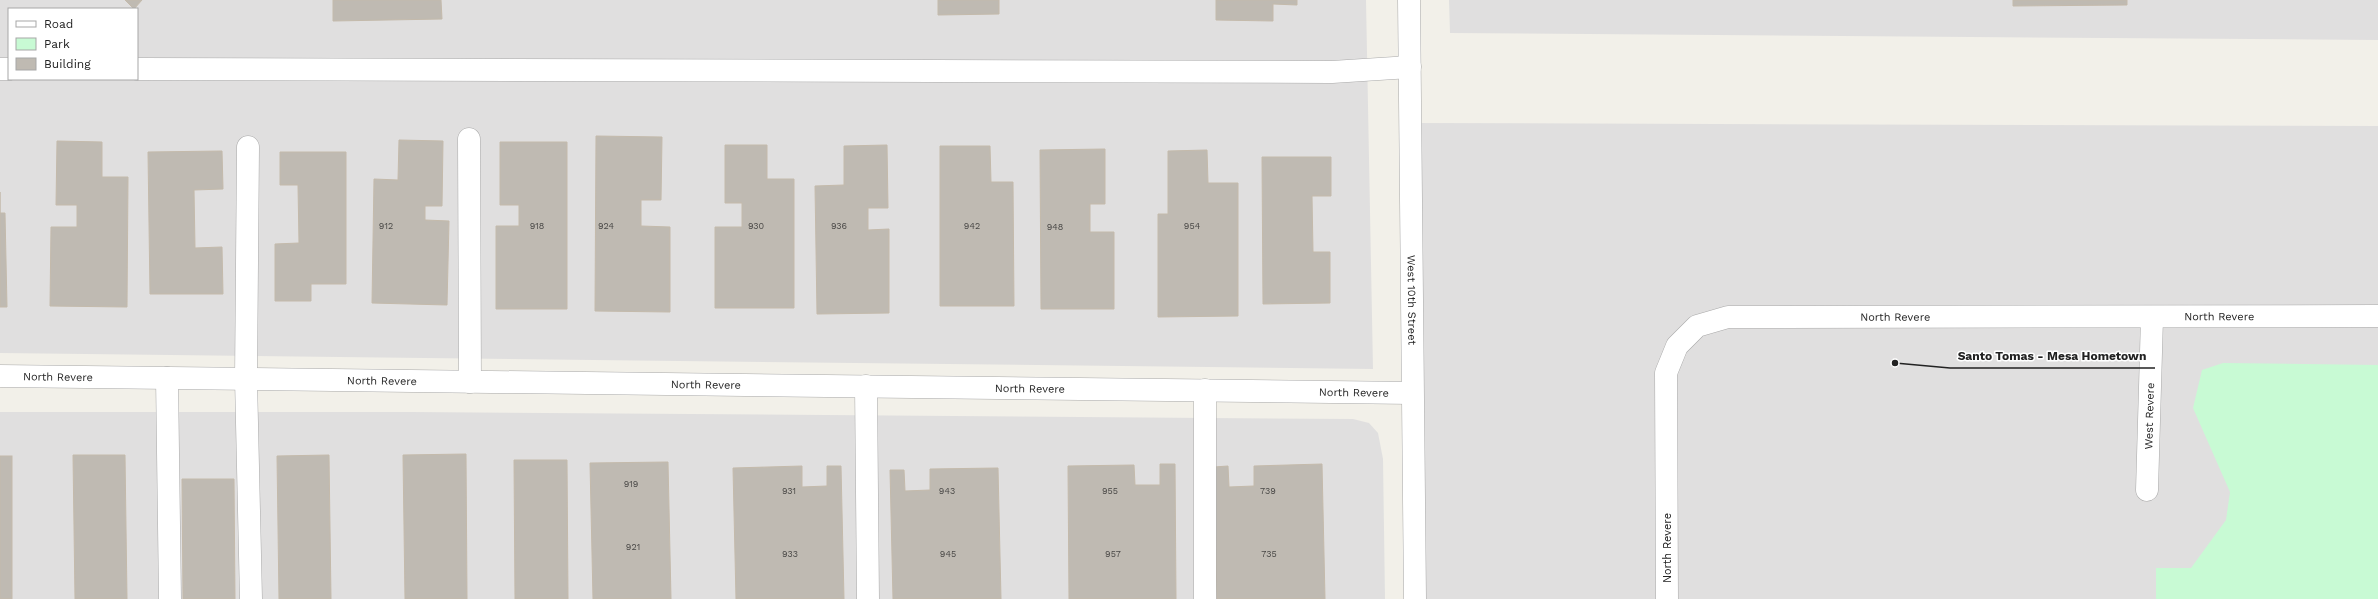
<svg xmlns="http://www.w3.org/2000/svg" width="2378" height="599" font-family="'Work Sans',sans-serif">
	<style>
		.residential { fill: #e0dfdf; fill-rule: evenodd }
		.park { fill: #c8fad4 }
		.building { fill: #bfbab2; stroke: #c4baab }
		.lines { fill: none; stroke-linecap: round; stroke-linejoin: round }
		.lane-casing { stroke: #a9a9a9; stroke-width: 23 }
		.street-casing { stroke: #a9a9a9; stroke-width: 23 }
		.lane { stroke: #fff; stroke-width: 22 }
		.street { stroke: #fff; stroke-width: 22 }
		.labels { text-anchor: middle; stroke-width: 3; stroke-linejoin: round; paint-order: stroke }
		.number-label { font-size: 9px; fill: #494846 }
		.street-label { font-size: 11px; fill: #222; stroke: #fff }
		.leader { fill: none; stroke: #222; stroke-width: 1.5 }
		.callout-dot { fill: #222; stroke: #fff; stroke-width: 1.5 }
		.callout-label { font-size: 12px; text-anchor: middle; font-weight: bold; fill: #222; stroke: #fff; stroke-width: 3; stroke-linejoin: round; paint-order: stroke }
	</style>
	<rect width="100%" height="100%" fill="#f2f0e9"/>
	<g class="residential">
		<path d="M0,0H1366L1373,369L0,353ZM9,9H137V79H9Z"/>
		<path d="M1449,0H2378V40L1450,33Z"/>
		<path d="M1410,123L2378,126V599H1416Z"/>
		<path d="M0,412H412L1353,419L1369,423L1378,433L1383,459L1385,599H0Z"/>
	</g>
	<path class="park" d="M2223,363L2378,365V599H2156V568H2191L2226,520L2230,492L2193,408L2202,370Z"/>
	<g class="building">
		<path d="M125,0H142L134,9Z"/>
		<path d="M333,0H441L442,19L333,21Z"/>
		<path d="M938,0H999V14L938,15Z"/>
		<path d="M1216,0H1297V5L1273,4V21L1216,20Z"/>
		<path d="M2013,0H2127V5L2013,6Z"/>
		<path d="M596,136L662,137L661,200H641V226L670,227V312L595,311Z"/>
		<path d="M399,140L443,141L442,206H425V220L449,221L447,305L372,303L374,179L398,180Z"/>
		<path d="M57,141L102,142V177H128L127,307L50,306L51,227H77V205H56Z"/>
		<path d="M500,142H567V309H496V226H519V205H500Z"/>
		<path d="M725,145H767V179H794V308H715V227H742V203H725Z"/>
		<path d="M887,145L888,208H868V230L889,229V313L817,314L815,186L844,185V146Z"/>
		<path d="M940,146H990L991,182H1013L1014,306H940Z"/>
		<path d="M1105,149V204H1090V232H1114V309H1041L1040,150Z"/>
		<path d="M1207,150L1208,183H1238V316L1158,317V214H1168V151Z"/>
		<path d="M222,151L223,189L194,190L195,248L222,247L223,294H150L148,152Z"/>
		<path d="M280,152H346V284H311V301H275V244L299,243L298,185H280Z"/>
		<path d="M1262,157H1331V196H1312L1313,252H1330V303L1263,304Z"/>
		<path d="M0,192V213H5L7,307H0Z"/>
		<path d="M466,454L467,599H405L403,455Z"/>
		<path d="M73,455H125L127,599H75Z"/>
		<path d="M329,455L331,599H279L277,456Z"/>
		<rect x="0" y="456" width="12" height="143"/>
		<path d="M514,460H567L568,599H515Z"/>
		<path d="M668,462L671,599H593L590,463Z"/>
		<path d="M1160,464H1175L1176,599H1069L1068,466L1134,465L1135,485H1160Z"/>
		<path d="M1322,464L1325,599H1217L1214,467L1228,466L1229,487L1254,486V466Z"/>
		<path d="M802,466V487L827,486V466H841L844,599H736L733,468Z"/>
		<path d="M998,468L1001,599H893L890,470H904L905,491L930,490V469Z"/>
		<path d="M182,479H234L235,599H183Z"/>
	</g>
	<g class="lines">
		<g class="lane-casing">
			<g id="lane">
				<path d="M0,69H9"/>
				<path d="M137,69L1332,72L1410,67"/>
				<path d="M469,139L470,382"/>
				<path d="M248,147L246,379L251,599"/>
				<path d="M167,378L170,599"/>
				<path d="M866,386L868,599"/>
				<path d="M1205,390V599"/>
			</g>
		</g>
		<g class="street-casing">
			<g id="street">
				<path id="s1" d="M1409,0L1415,599"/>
				<path id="s2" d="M0,376L1412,393"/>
				<path id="s3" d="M2147,490L2152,318"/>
				<path id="s4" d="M1667,599L1666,373L1677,346L1697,326L1728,317L2378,316"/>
			</g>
		</g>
		<use href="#lane" class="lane"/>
		<use href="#street" class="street"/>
	</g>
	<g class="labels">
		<g class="number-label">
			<text x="386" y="229">912</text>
			<text x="537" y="229">918</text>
			<text x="606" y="229">924</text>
			<text x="756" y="229">930</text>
			<text x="839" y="229">936</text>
			<text x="972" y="229">942</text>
			<text x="1192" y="229">954</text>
			<text x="1055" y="230">948</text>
			<text x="631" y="487">919</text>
			<text x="789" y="494">931</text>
			<text x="947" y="494">943</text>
			<text x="1110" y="494">955</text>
			<text x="1268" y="494">739</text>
			<text x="633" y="550">921</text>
			<text x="790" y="557">933</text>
			<text x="948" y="557">945</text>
			<text x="1113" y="557">957</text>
			<text x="1269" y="557">735</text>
		</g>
		<g class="street-label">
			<text dy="4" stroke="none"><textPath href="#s1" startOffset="300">West 10th Street</textPath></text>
			<text dy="4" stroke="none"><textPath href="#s4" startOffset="483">North Revere</textPath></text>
			<text dy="4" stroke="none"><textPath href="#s4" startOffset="807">North Revere</textPath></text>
			<text dy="4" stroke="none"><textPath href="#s2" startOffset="58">North Revere</textPath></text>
			<text dy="4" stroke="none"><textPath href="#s2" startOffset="382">North Revere</textPath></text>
			<text dy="4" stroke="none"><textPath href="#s2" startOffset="706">North Revere</textPath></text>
			<text dy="4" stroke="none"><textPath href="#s2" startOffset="1030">North Revere</textPath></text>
			<text dy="4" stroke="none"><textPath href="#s2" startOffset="1354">North Revere</textPath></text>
			<text dy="4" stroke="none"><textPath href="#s3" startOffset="74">West Revere</textPath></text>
			<text transform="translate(1667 548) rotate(-90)" y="4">North Revere</text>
		</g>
	</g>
	<path class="leader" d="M1895 363L1950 368H2155"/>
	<circle class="callout-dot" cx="1895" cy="363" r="4"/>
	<g class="callout-label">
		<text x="2052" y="360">Santo Tomas - Mesa Hometown</text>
	</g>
	<rect x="8" y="8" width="130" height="72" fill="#ffffff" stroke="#a7a7a7"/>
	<rect x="16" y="21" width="20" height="6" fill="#ffffff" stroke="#a7a7a7"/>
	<text x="44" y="28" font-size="12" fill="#222222">Road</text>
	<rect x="16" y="38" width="20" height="12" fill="#c8fad4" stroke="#a7a7a7"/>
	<text x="44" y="48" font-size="12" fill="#222222">Park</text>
	<rect x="16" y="58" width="20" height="12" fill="#bfbab2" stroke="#a7a7a7"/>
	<text x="44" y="68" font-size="12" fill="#222222">Building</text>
</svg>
